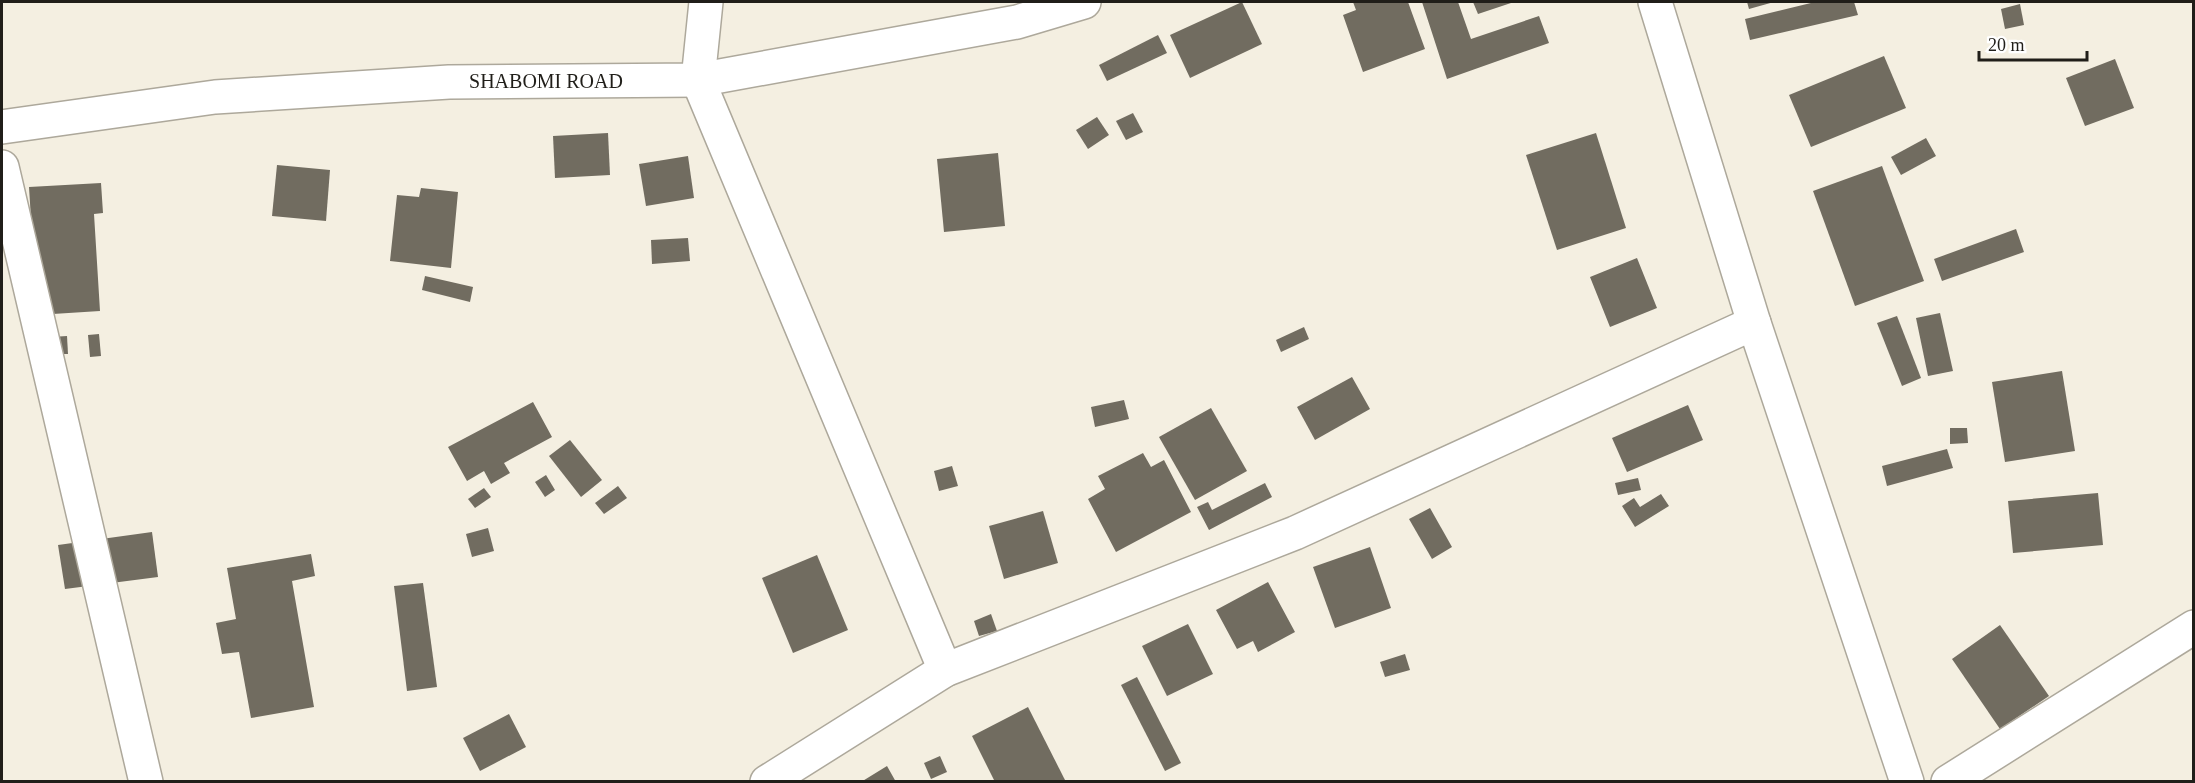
<svg xmlns="http://www.w3.org/2000/svg" width="2195" height="783" font-family="'Times New Roman',serif">
	<style>
		.building { fill: #716c60 }
		.lines { fill: none; stroke-linecap: round; stroke-linejoin: round }
		.minor-casing { stroke: #ada89b; stroke-width: 36 }
		.minor { stroke: #fff; stroke-width: 33 }
		.labels { text-anchor: middle; stroke-width: 6; stroke-linejoin: round; paint-order: stroke }
		.street-label { font-size: 20px; fill: #201e19; stroke: #fff }
	</style>
	<rect width="100%" height="100%" fill="#f4efe1"/>
	<g class="building">
		<path d="M1242,2L1262,44L1190,78L1170,35Z"/>
		<path d="M1353,2L1375,3L1408,2L1425,49L1363,72L1343,15L1356,10Z"/>
		<path d="M1422,2H1458L1471,39L1539,16L1549,43L1447,79Z"/>
		<path d="M1473,2H1514L1478,14Z"/>
		<path d="M1747,2H1774L1749,9Z"/>
		<path d="M1815,2H1854L1858,15L1750,40L1745,19Z"/>
		<path d="M2020,4L2024,25L2005,29L2001,9Z"/>
		<path d="M1158,35L1167,53L1107,81L1099,65Z"/>
		<path d="M1884,56L1906,108L1811,147L1789,95Z"/>
		<path d="M2115,59L2134,108L2085,126L2066,78Z"/>
		<path d="M1133,113L1143,132L1126,140L1116,121Z"/>
		<path d="M1097,117L1109,135L1088,149L1076,130Z"/>
		<path d="M608,133L610,175L555,178L553,136Z"/>
		<path d="M1596,133L1626,228L1557,250L1526,155Z"/>
		<path d="M1926,138L1936,156L1901,175L1891,157Z"/>
		<path d="M998,153L1005,226L944,232L937,159Z"/>
		<path d="M688,156L694,198L646,206L639,164Z"/>
		<path d="M277,165L330,170L326,221L272,216Z"/>
		<path d="M1882,166L1924,281L1855,306L1813,191Z"/>
		<path d="M101,183L103,213L94,214L100,311L37,315L29,187Z"/>
		<path d="M421,188L458,192L451,268L390,261L397,195L419,197Z"/>
		<path d="M2016,229L2024,252L1942,281L1934,259Z"/>
		<path d="M688,238L690,261L652,264L651,240Z"/>
		<path d="M1637,258L1657,308L1610,327L1590,277Z"/>
		<path d="M425,276L473,287L470,302L422,290Z"/>
		<path d="M1940,313L1953,371L1928,376L1916,318Z"/>
		<path d="M1897,316L1921,378L1902,386L1877,323Z"/>
		<path d="M1304,327L1309,339L1281,352L1276,340Z"/>
		<path d="M99,334L101,356L90,357L88,335Z"/>
		<path d="M67,336L68,354H53L51,337Z"/>
		<path d="M2062,371L2075,451L2005,462L1992,382Z"/>
		<path d="M1352,377L1370,409L1315,440L1297,407Z"/>
		<path d="M1124,400L1129,419L1095,427L1091,407Z"/>
		<path d="M533,402L552,437L504,463L510,473L491,484L484,471L467,481L448,447Z"/>
		<path d="M1688,405L1703,440L1627,472L1612,438Z"/>
		<path d="M1211,408L1247,471L1195,500L1159,437Z"/>
		<path d="M1950,428H1967L1968,443L1950,444Z"/>
		<path d="M570,440L602,480L581,497L549,456Z"/>
		<path d="M1947,449L1953,468L1887,486L1882,466Z"/>
		<path d="M1143,453L1151,467L1164,460L1191,512L1116,552L1088,499L1105,489L1098,476Z"/>
		<path d="M952,466L958,486L939,491L934,471Z"/>
		<path d="M546,475L555,490L545,497L535,482Z"/>
		<path d="M1638,478L1641,490L1618,495L1615,483Z"/>
		<path d="M1265,483L1272,497L1209,530L1197,507L1208,502L1212,510Z"/>
		<path d="M618,486L627,498L604,514L595,503Z"/>
		<path d="M484,488L491,497L475,508L468,499Z"/>
		<path d="M2098,493L2103,545L2013,553L2008,501Z"/>
		<path d="M1661,494L1669,506L1635,527L1622,506L1634,498L1640,507Z"/>
		<path d="M1430,508L1452,547L1432,559L1409,519Z"/>
		<path d="M1043,511L1058,563L1004,579L989,526Z"/>
		<path d="M488,528L494,551L472,557L466,534Z"/>
		<path d="M152,532L158,577L65,589L58,545Z"/>
		<path d="M1370,547L1391,608L1335,628L1313,567Z"/>
		<path d="M311,554L315,576L292,581L314,707L251,718L239,652L222,654L216,623L236,619L227,568Z"/>
		<path d="M817,555L848,630L793,653L762,578Z"/>
		<path d="M1268,582L1295,632L1258,652L1253,641L1237,649L1216,610Z"/>
		<path d="M423,583L437,687L407,691L394,586Z"/>
		<path d="M991,614L997,631L979,636L974,621Z"/>
		<path d="M1188,624L1213,674L1167,696L1142,646Z"/>
		<path d="M2000,625L2049,696L2000,729L1952,659Z"/>
		<path d="M1405,654L1410,670L1385,677L1380,662Z"/>
		<path d="M1137,677L1181,763L1165,771L1121,685Z"/>
		<path d="M1028,707L1066,782H995L972,736Z"/>
		<path d="M509,714L526,747L480,771L463,738Z"/>
		<path d="M940,756L947,772L931,779L924,763Z"/>
		<path d="M887,766L896,782H861Z"/>
	</g>
	<g class="lines">
		<g class="minor-casing">
			<g id="minor">
				<path d="M706,2L698,80L945,670"/>
				<path d="M1655,2L1754,323L1907,782"/>
				<path d="M2,127L215,97L449,82L698,80L1017,22L1084,2"/>
				<path d="M2,167L146,782"/>
				<path d="M767,782L945,670L1295,533L1754,323"/>
				<path d="M1948,782L2194,627"/>
			</g>
		</g>
		<use href="#minor" class="minor"/>
	</g>
	<g class="labels">
		<g class="street-label">
			<text x="546" y="88">SHABOMI ROAD</text>
		</g>
	</g>
	<rect width="2195" height="783" fill="none" stroke="#201e19" stroke-width="6"/>
	<path d="M1979 51v9h108v-9" fill="none" stroke="#201e19" stroke-width="3"/>
	<text x="1988" y="51" font-size="18" fill="#201e19" stroke="#ffffff" stroke-width="4.5" paint-order="stroke">20 m</text>
</svg>
